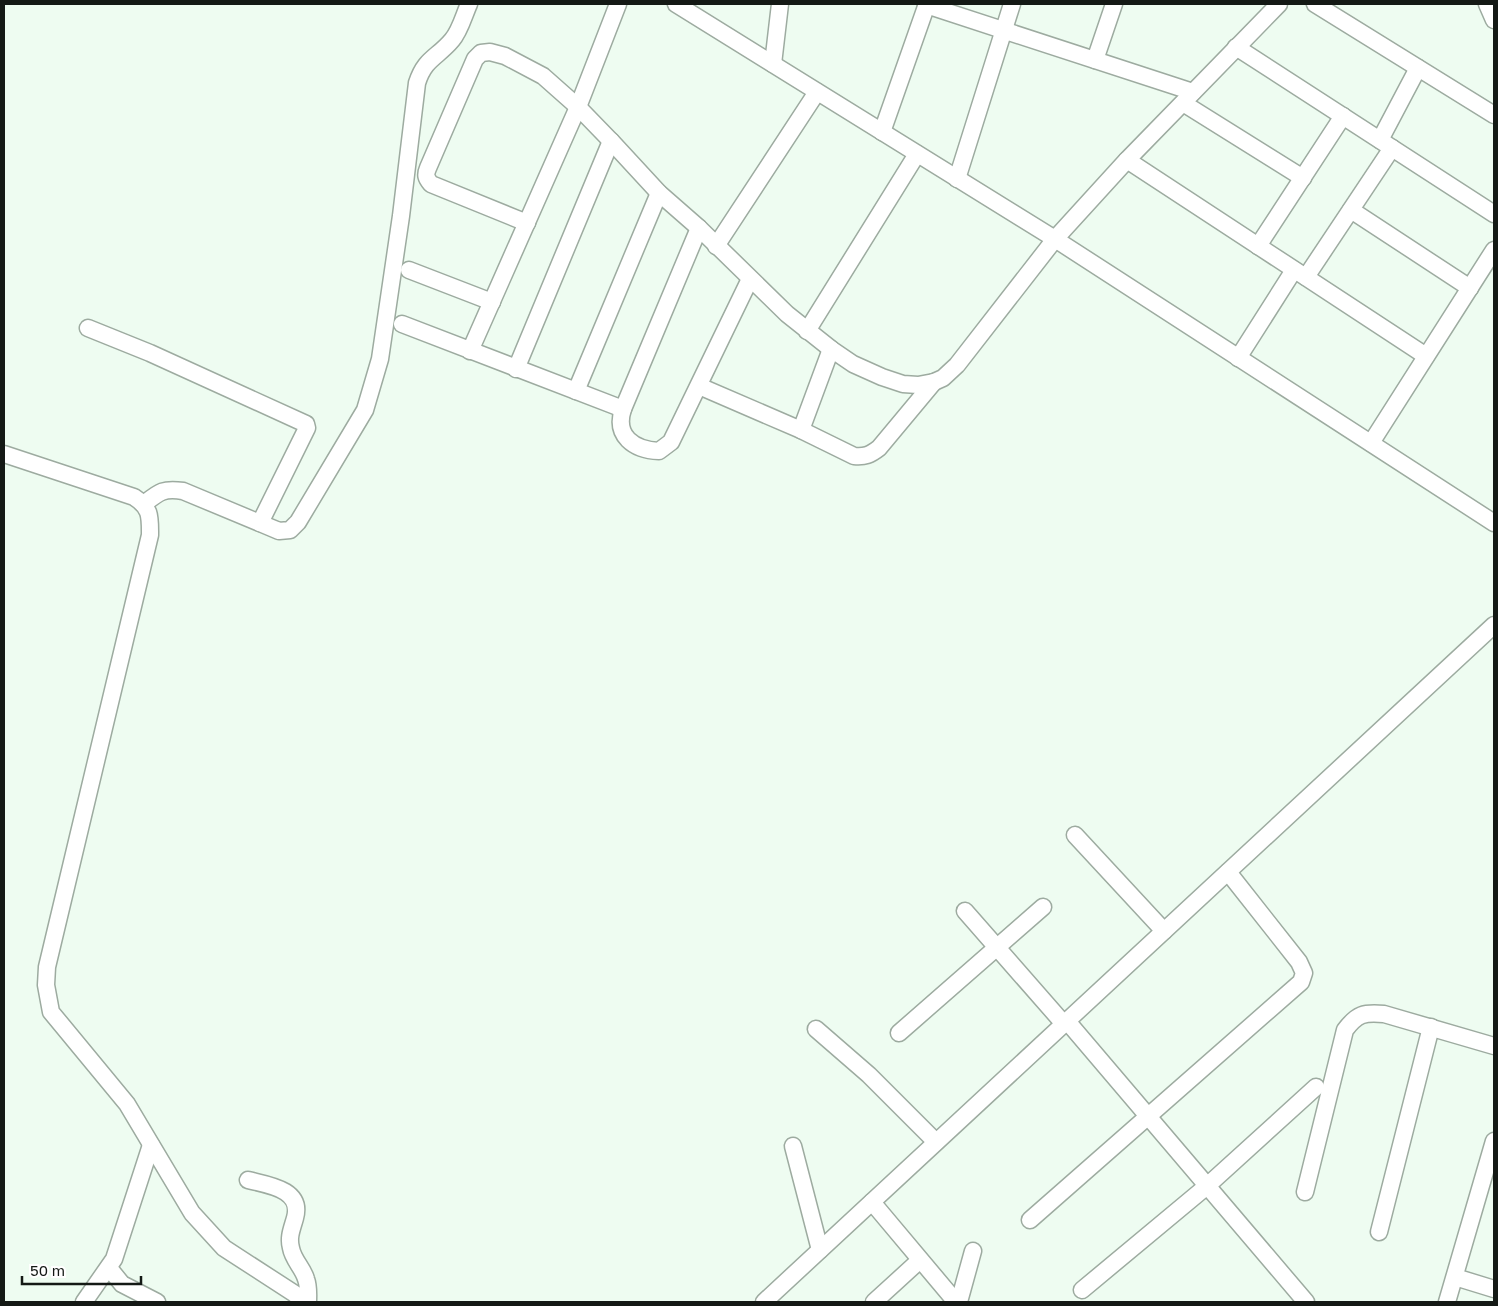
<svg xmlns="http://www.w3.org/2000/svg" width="1498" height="1306" font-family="'Golos Text',sans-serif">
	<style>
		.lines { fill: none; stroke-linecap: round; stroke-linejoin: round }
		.minor-casing { stroke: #9daba0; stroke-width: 19 }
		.minor { stroke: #fff; stroke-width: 16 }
	</style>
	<rect width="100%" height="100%" fill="#eefcf1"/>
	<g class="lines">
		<g class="minor-casing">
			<g id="minor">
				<path d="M676,4L1055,239L1494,523"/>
				<path d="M1315,4L1494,115"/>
				<path d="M1487,4L1494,20"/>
				<path d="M926,5L1193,92"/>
				<path d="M1236,47L1494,214"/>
				<path d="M1095,60L1114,4"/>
				<path d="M773,64L780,4"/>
				<path d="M1183,103L1303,178"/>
				<path d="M882,132L927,4"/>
				<path d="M1380,140L1418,68"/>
				<path d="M1127,160L1426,356"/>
				<path d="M957,179L1012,4"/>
				<path d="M1351,210L1470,288"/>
				<path d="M527,223L431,184C426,178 425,175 428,168L475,59L481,53L490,52L505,56L543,76L578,107L611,141L659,193L699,228L787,314L831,349L853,364L882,377L903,384L918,385L934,382L943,378L957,365L1055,239L1127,160L1279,4"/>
				<path d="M699,228L623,409C614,436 634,450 659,451L671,442L750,279"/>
				<path d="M716,246L817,92"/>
				<path d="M1258,246L1343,116"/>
				<path d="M409,270L492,302"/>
				<path d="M1306,277L1392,148"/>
				<path d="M402,324L623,409"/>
				<path d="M88,328L150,353L306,424L307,428L260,523"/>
				<path d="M807,331L917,154"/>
				<path d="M470,351L578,107L618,4"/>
				<path d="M1238,358L1294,270"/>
				<path d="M516,369L611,141"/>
				<path d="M699,386L801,430L854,456C865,457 870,455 879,448L934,382"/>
				<path d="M576,391L659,193"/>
				<path d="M801,430L831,349"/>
				<path d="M1371,443L1494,250"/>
				<path d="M4,454L134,497C151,508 150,516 150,535L47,967L46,985L51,1012L127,1104L192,1213L224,1248L295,1294L303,1302"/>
				<path d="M144,504C159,492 163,488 183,491L279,531L290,530L298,522L365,410L380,359L401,216L417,83C425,58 437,58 452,40C460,31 464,15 469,4"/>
				<path d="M1075,835L1164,931"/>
				<path d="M965,911L1064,1024"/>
				<path d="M1067,1021L1306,1302"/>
				<path d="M816,1029L869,1075L936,1142"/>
				<path d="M899,1033L1043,907"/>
				<path d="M793,1146L820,1250"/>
				<path d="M248,1180C268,1185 303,1189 295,1218C292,1229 288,1237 291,1248C293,1260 303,1268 306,1279C309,1287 308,1295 308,1302"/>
				<path d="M1305,1192L1345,1030C1357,1014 1364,1012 1384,1014L1494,1046"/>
				<path d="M872,1202L956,1302"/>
				<path d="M1030,1220L1301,982L1304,973L1299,962L1228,872"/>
				<path d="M1379,1232L1431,1027"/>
				<path d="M109,1268L122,1284L157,1302"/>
				<path d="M1455,1277L1494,1289"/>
				<path d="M1082,1290L1207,1186L1316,1087"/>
				<path d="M84,1302L114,1259L151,1145"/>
				<path d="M764,1302L1494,625"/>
				<path d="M874,1302L920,1260"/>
				<path d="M959,1302L973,1251"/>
				<path d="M1447,1302L1494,1141"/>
			</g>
		</g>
		<use href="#minor" class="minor"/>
	</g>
	<rect width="1498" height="1306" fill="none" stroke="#141915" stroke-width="10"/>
	<path d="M22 1276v8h119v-8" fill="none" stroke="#141915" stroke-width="2.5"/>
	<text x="30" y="1276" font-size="15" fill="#141915" stroke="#ffffff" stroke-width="4" paint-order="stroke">50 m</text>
</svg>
